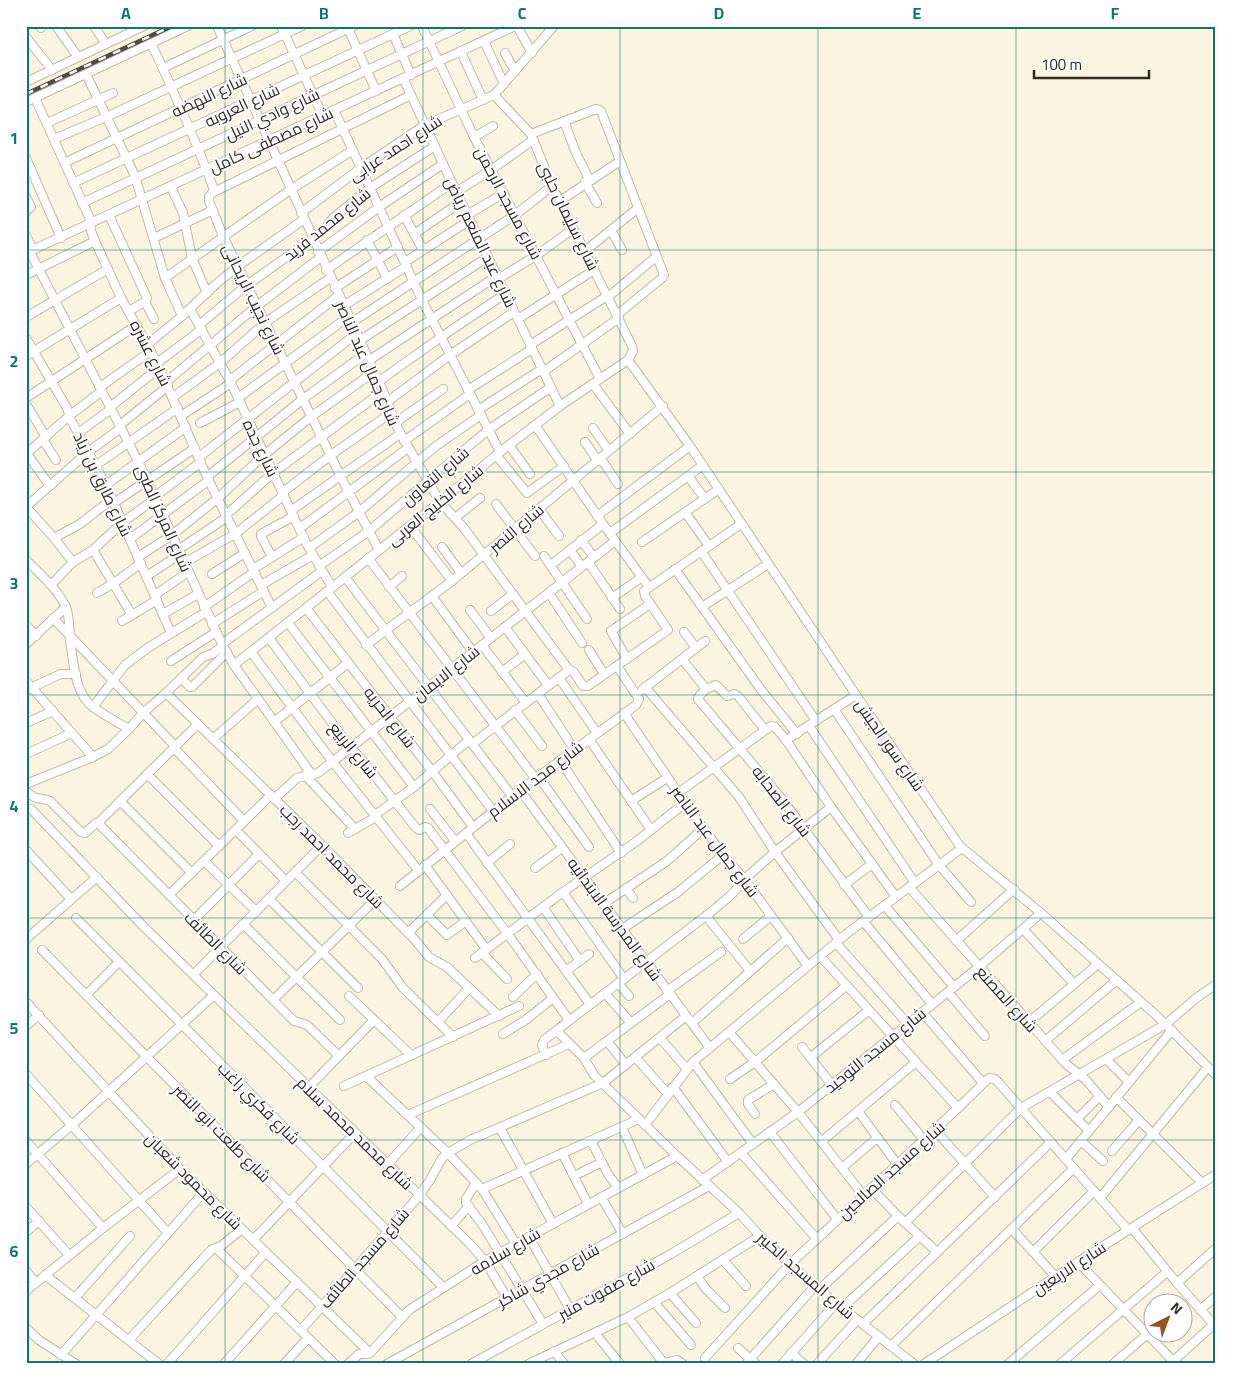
<svg xmlns="http://www.w3.org/2000/svg" width="1241" height="1390" font-family="Georgia,Cairo,serif">
	<style>
		.lines { fill: none; stroke-linecap: round; stroke-linejoin: round }
		.minor-casing { stroke: #c0b9a6; stroke-width: 10 }
		.minor { stroke: #fff; stroke-width: 8 }
		.rail-casing { stroke: #4e4b41; stroke-width: 4.5 }
		.rail { stroke: #fff; stroke-width: 2.5; stroke-dasharray: 8; stroke-linecap: butt }
		.grid { fill: none; stroke: #0f766e; stroke-width: 1; stroke-opacity: 0.55 }
		.labels { text-anchor: middle; stroke-width: 4; stroke-linejoin: round; paint-order: stroke }
		.street-label { font-size: 16px; fill: #2e2b23; stroke: #fff }
		.neatline { fill: none; stroke: #0f766e; stroke-width: 2 }
		.grid-label { font-size: 16px; text-anchor: middle; font-weight: bold; fill: #0f766e }
	</style>
	<rect width="100%" height="100%" fill="#fbf4e0"/>
	<g class="lines">
		<g class="minor-casing">
			<g id="minor">
				<path d="M40,26L41,28"/>
				<path d="M56,26L78,57"/>
				<path d="M94,26L106,44"/>
				<path d="M217,26L383,391L398,429L440,502L464,528L569,670L573,671L583,686H588L668,630L645,596L644,591L741,524"/>
				<path d="M281,26L323,116"/>
				<path d="M347,26L376,91"/>
				<path d="M422,26L474,137L600,379"/>
				<path d="M517,26L532,53"/>
				<path d="M393,34L411,75"/>
				<path d="M26,37L52,70"/>
				<path d="M484,41L504,84"/>
				<path d="M151,43C174,92 196,140 214,190L209,197V201L223,236L257,306L345,485L379,550"/>
				<path d="M461,52L483,100"/>
				<path d="M505,53L515,71"/>
				<path d="M163,68L252,26"/>
				<path d="M86,74L135,176L165,278L182,316"/>
				<path d="M403,78L452,183L560,406"/>
				<path d="M26,82L144,26"/>
				<path d="M35,98L90,219L91,231L95,241L121,298L157,363L207,477L272,608"/>
				<path d="M26,102L188,26"/>
				<path d="M334,110L422,300L500,452"/>
				<path d="M564,121L576,153L589,179"/>
				<path d="M47,123L113,93"/>
				<path d="M531,134L596,109L601,111L664,275L662,278L617,315"/>
				<path d="M474,137L493,126"/>
				<path d="M54,139L106,117L302,26"/>
				<path d="M26,158L61,238"/>
				<path d="M64,163L354,26"/>
				<path d="M585,182L597,203"/>
				<path d="M73,183L410,26"/>
				<path d="M171,187L183,213L192,258L207,293"/>
				<path d="M214,192L411,95"/>
				<path d="M456,192L491,170L533,140"/>
				<path d="M26,197L31,207L26,211"/>
				<path d="M560,201L620,161"/>
				<path d="M82,203L462,26"/>
				<path d="M301,213L361,168L425,125L494,95L554,26"/>
				<path d="M109,215L147,298L146,301L129,311"/>
				<path d="M404,215L423,250"/>
				<path d="M467,215L504,193"/>
				<path d="M611,230L622,250"/>
				<path d="M414,234L461,202"/>
				<path d="M26,235L33,250"/>
				<path d="M154,238L213,210"/>
				<path d="M367,240L387,278"/>
				<path d="M585,251L638,208"/>
				<path d="M30,252L138,461L222,644L234,665L312,775"/>
				<path d="M318,252L379,207L443,164"/>
				<path d="M26,253L515,26"/>
				<path d="M405,262L470,220"/>
				<path d="M326,270L452,183"/>
				<path d="M26,275L95,241"/>
				<path d="M165,278L290,190L353,150"/>
				<path d="M498,279L537,255L573,229"/>
				<path d="M335,288L398,247"/>
				<path d="M608,297L656,257"/>
				<path d="M145,302L154,319"/>
				<path d="M343,306L407,266"/>
				<path d="M190,309L231,383L306,543L332,587"/>
				<path d="M26,317L108,269"/>
				<path d="M518,319L594,270"/>
				<path d="M351,323L515,215L552,186"/>
				<path d="M199,325L247,285L312,239L325,229L333,218L370,188L435,146"/>
				<path d="M26,338L67,408L71,420L106,485L171,633"/>
				<path d="M359,341L488,257"/>
				<path d="M148,344L182,316L216,284L238,266L303,220"/>
				<path d="M530,345L607,296"/>
				<path d="M26,356L121,298"/>
				<path d="M628,360L690,446L856,695L960,846L1041,913L1157,1016L1215,1074"/>
				<path d="M368,361L497,276"/>
				<path d="M157,363L202,329"/>
				<path d="M543,372L619,318"/>
				<path d="M229,381L338,296"/>
				<path d="M166,382L257,306L321,257"/>
				<path d="M378,382L441,337L505,294"/>
				<path d="M593,384L630,434"/>
				<path d="M100,387L151,351"/>
				<path d="M468,390L532,349"/>
				<path d="M173,397L220,363L266,322L330,278"/>
				<path d="M26,398L137,325"/>
				<path d="M238,398L348,317"/>
				<path d="M387,402L450,355L514,312"/>
				<path d="M26,404L46,437"/>
				<path d="M110,407L159,368"/>
				<path d="M478,410L542,369"/>
				<path d="M181,416L231,383"/>
				<path d="M200,423L240,402"/>
				<path d="M395,423L443,389"/>
				<path d="M120,425L168,386"/>
				<path d="M535,425L603,524L649,587"/>
				<path d="M593,428L609,451"/>
				<path d="M78,433L111,409"/>
				<path d="M43,440L56,460"/>
				<path d="M404,441L470,394"/>
				<path d="M585,442L598,461"/>
				<path d="M509,445L530,474"/>
				<path d="M26,454L69,416L102,391"/>
				<path d="M27,454L50,486"/>
				<path d="M496,455L527,493L564,466"/>
				<path d="M199,457L356,334"/>
				<path d="M601,459L618,484"/>
				<path d="M95,466L178,408"/>
				<path d="M688,476L705,499"/>
				<path d="M207,477L303,399L365,354"/>
				<path d="M106,485L186,427"/>
				<path d="M283,492L331,455L391,413"/>
				<path d="M154,497L201,462"/>
				<path d="M114,503L195,448"/>
				<path d="M496,504L535,556"/>
				<path d="M539,509L559,536"/>
				<path d="M292,510L400,434"/>
				<path d="M685,512L709,546"/>
				<path d="M226,515L273,473L383,391"/>
				<path d="M597,516L690,446"/>
				<path d="M455,518L480,498"/>
				<path d="M410,526L452,581"/>
				<path d="M300,528L408,448"/>
				<path d="M610,533L703,465"/>
				<path d="M54,538L80,524L112,499"/>
				<path d="M130,539L209,480"/>
				<path d="M581,540L594,557"/>
				<path d="M642,542L719,489"/>
				<path d="M442,547L461,573"/>
				<path d="M309,548L359,512L436,446L481,415"/>
				<path d="M93,550L132,615"/>
				<path d="M178,550L227,517"/>
				<path d="M570,550L582,567"/>
				<path d="M701,551L816,721"/>
				<path d="M544,556L587,619"/>
				<path d="M138,557L172,535L218,498L264,455L312,416L374,372"/>
				<path d="M272,557L261,536V534L294,516"/>
				<path d="M368,558L535,778"/>
				<path d="M26,560C40,574 57,588 66,607C70,617 69,629 70,641C74,662 74,693 93,707C104,715 117,722 129,729"/>
				<path d="M73,562L54,538L28,509V505L88,452L121,428"/>
				<path d="M588,562L620,609"/>
				<path d="M184,563L235,534L284,495"/>
				<path d="M551,565L603,524"/>
				<path d="M319,566L369,531L488,430L551,387"/>
				<path d="M253,569L304,537"/>
				<path d="M675,569L762,691L797,734"/>
				<path d="M212,574L245,553"/>
				<path d="M147,576L180,554"/>
				<path d="M345,577L512,796"/>
				<path d="M51,585L73,562L93,550L123,522L155,499"/>
				<path d="M261,585L313,555"/>
				<path d="M389,587L402,576"/>
				<path d="M327,591L493,811"/>
				<path d="M97,593L114,583L141,563"/>
				<path d="M549,593L582,643"/>
				<path d="M155,595L188,572"/>
				<path d="M432,596L473,652"/>
				<path d="M612,598L642,577"/>
				<path d="M204,607L254,572"/>
				<path d="M702,607L768,564"/>
				<path d="M306,608L432,771L473,827"/>
				<path d="M470,610L491,638"/>
				<path d="M491,611L513,594"/>
				<path d="M163,614L198,594"/>
				<path d="M53,618L175,746"/>
				<path d="M122,621L157,600"/>
				<path d="M288,623L414,787"/>
				<path d="M212,624L264,591"/>
				<path d="M26,625L36,636"/>
				<path d="M505,627L548,685"/>
				<path d="M684,632L696,648"/>
				<path d="M269,638L350,747L363,761L416,828L419,830L425,827L428,828L507,933L569,1020"/>
				<path d="M26,644L66,607"/>
				<path d="M222,644L322,571"/>
				<path d="M366,645L452,581L663,406"/>
				<path d="M482,645L526,703"/>
				<path d="M589,650L604,674"/>
				<path d="M251,652L332,761L418,870"/>
				<path d="M627,659L611,631L650,604"/>
				<path d="M682,659L706,689L716,685L727,696L734,694L738,696L765,730"/>
				<path d="M171,661L216,632"/>
				<path d="M234,665L440,502L500,452L560,406L628,360L633,351L632,346L552,186L531,134L494,95"/>
				<path d="M502,672L525,654"/>
				<path d="M559,678L597,733"/>
				<path d="M182,679L190,687H192L227,652"/>
				<path d="M26,681L93,757"/>
				<path d="M645,687L739,797L775,852L839,940"/>
				<path d="M706,689L700,695L698,699L782,799L869,917"/>
				<path d="M26,690L61,674H76"/>
				<path d="M642,690L705,641"/>
				<path d="M166,693L322,845L415,940L429,957L447,967L499,1016"/>
				<path d="M538,694L574,749"/>
				<path d="M93,707L125,665L149,647L206,612"/>
				<path d="M834,709L939,865L971,902"/>
				<path d="M515,710L542,746"/>
				<path d="M624,713L685,803L723,855L745,880L808,966"/>
				<path d="M274,722L348,663"/>
				<path d="M26,723L53,711"/>
				<path d="M809,726L915,883"/>
				<path d="M213,739L258,699"/>
				<path d="M589,739L651,830"/>
				<path d="M786,740L831,807L896,897"/>
				<path d="M472,744L569,670"/>
				<path d="M174,748L244,821"/>
				<path d="M26,754L72,733"/>
				<path d="M560,760L621,853"/>
				<path d="M147,774L219,846"/>
				<path d="M305,775L355,829"/>
				<path d="M538,776L589,847"/>
				<path d="M26,784L93,757L108,749L129,729L143,713L166,693L203,657L212,654L223,646"/>
				<path d="M520,790L710,1048"/>
				<path d="M26,791C36,801 40,797 50,801L81,832L85,833L96,823L99,822L198,724"/>
				<path d="M678,793L771,726L775,727L786,740L856,695"/>
				<path d="M274,799L297,778L318,773L615,541"/>
				<path d="M120,801L192,873"/>
				<path d="M631,801L667,778"/>
				<path d="M31,809L143,926L469,1243L485,1261L507,1298"/>
				<path d="M430,809L455,841"/>
				<path d="M375,815L414,787L469,740"/>
				<path d="M98,823L294,1021L307,1025L339,1056"/>
				<path d="M236,830L286,881"/>
				<path d="M348,833L376,817"/>
				<path d="M466,833L590,1004"/>
				<path d="M26,850L71,899"/>
				<path d="M204,861L256,911"/>
				<path d="M487,863L510,844"/>
				<path d="M425,865L486,949"/>
				<path d="M535,868L562,848"/>
				<path d="M295,872L382,959L403,988L453,1037"/>
				<path d="M844,885L872,864"/>
				<path d="M400,886L520,790L636,705L639,699L617,666"/>
				<path d="M909,887L1066,1064L1086,1080L1109,1107"/>
				<path d="M626,888L633,898"/>
				<path d="M563,892L624,979"/>
				<path d="M169,895L271,795"/>
				<path d="M269,899L358,988"/>
				<path d="M603,904L667,861L704,828"/>
				<path d="M885,906L954,987"/>
				<path d="M543,907L580,961"/>
				<path d="M427,915L447,935L466,921"/>
				<path d="M706,916L750,971"/>
				<path d="M76,918L443,1287"/>
				<path d="M194,920L259,854"/>
				<path d="M863,921L932,1004"/>
				<path d="M243,924L340,1020"/>
				<path d="M622,929L678,892L723,855"/>
				<path d="M1023,929L1074,984"/>
				<path d="M408,933L447,895"/>
				<path d="M26,939L97,877"/>
				<path d="M743,939L771,916"/>
				<path d="M956,941L1014,889"/>
				<path d="M836,943L908,1024"/>
				<path d="M42,950L402,1317"/>
				<path d="M482,953L507,979"/>
				<path d="M820,956L958,1108"/>
				<path d="M475,958L563,892L637,841L685,803"/>
				<path d="M566,971L589,954"/>
				<path d="M193,975L322,845"/>
				<path d="M618,983L629,996"/>
				<path d="M667,991L721,952"/>
				<path d="M948,992L985,1036"/>
				<path d="M605,993L631,1023L670,994"/>
				<path d="M86,995L119,962"/>
				<path d="M349,996L411,1055"/>
				<path d="M513,997L537,974"/>
				<path d="M273,1000L375,900"/>
				<path d="M26,1002L180,1169L370,1353"/>
				<path d="M922,1012L983,1083"/>
				<path d="M438,1022L469,988"/>
				<path d="M1029,1022L1098,964"/>
				<path d="M692,1023L788,938"/>
				<path d="M26,1026L39,1015"/>
				<path d="M557,1031L584,1058L594,1075L677,1156L739,1213L760,1236L790,1264L819,1290L914,1364"/>
				<path d="M729,1032L798,1112L863,1195"/>
				<path d="M503,1034L527,1019L553,998"/>
				<path d="M660,1038L687,1069"/>
				<path d="M607,1041L626,1065"/>
				<path d="M1045,1041L1117,980"/>
				<path d="M802,1047L832,1085"/>
				<path d="M546,1055L542,1045L544,1040L711,912L731,895L749,875L775,852L831,807"/>
				<path d="M811,1057L868,1011"/>
				<path d="M584,1058L631,1023"/>
				<path d="M636,1058L668,1094"/>
				<path d="M1106,1059L1129,1082"/>
				<path d="M1062,1060L1141,1002"/>
				<path d="M693,1062L753,1144"/>
				<path d="M26,1074L168,1233"/>
				<path d="M366,1076L448,1153L482,1189L516,1244"/>
				<path d="M730,1079L755,1062L846,986"/>
				<path d="M344,1086L519,1006"/>
				<path d="M673,1087L728,1162"/>
				<path d="M308,1088L374,1020"/>
				<path d="M1050,1092L1089,1131"/>
				<path d="M1116,1097L1202,1183"/>
				<path d="M895,1105L924,1140"/>
				<path d="M858,1111L897,1164"/>
				<path d="M755,1114L748,1104V1100L774,1084"/>
				<path d="M408,1115L569,1044"/>
				<path d="M1077,1119L1100,1096"/>
				<path d="M645,1125L693,1062L850,931L962,848"/>
				<path d="M622,1127L643,1175"/>
				<path d="M500,1128L553,1224"/>
				<path d="M935,1130L995,1197"/>
				<path d="M770,1132L837,1219"/>
				<path d="M26,1141L103,1228"/>
				<path d="M591,1141L608,1174L618,1188"/>
				<path d="M1081,1141L1103,1161"/>
				<path d="M821,1142L916,1062"/>
				<path d="M1112,1151L1139,1120"/>
				<path d="M562,1153L588,1204"/>
				<path d="M741,1153L816,1238"/>
				<path d="M1066,1159L1172,1030"/>
				<path d="M26,1164L72,1125L214,995"/>
				<path d="M387,1165L421,1127"/>
				<path d="M842,1168L877,1138"/>
				<path d="M574,1176L602,1162"/>
				<path d="M702,1180L798,1112L979,967L1041,913"/>
				<path d="M476,1183L466,1199V1203L482,1224L543,1324"/>
				<path d="M871,1188L898,1216L937,1252"/>
				<path d="M482,1189L639,1119"/>
				<path d="M601,1197L623,1234"/>
				<path d="M1100,1198L1208,1067"/>
				<path d="M26,1207L69,1255"/>
				<path d="M905,1223L1021,1108L1166,1024L1195,999L1215,985"/>
				<path d="M451,1226L469,1206"/>
				<path d="M1132,1228L1177,1283L1215,1326"/>
				<path d="M1012,1229L1056,1277"/>
				<path d="M26,1232L39,1221"/>
				<path d="M529,1237L570,1309"/>
				<path d="M253,1240L355,1133"/>
				<path d="M216,1248L335,1364"/>
				<path d="M1033,1252L1094,1191"/>
				<path d="M723,1260L746,1286"/>
				<path d="M1078,1262L1173,1361"/>
				<path d="M26,1271L36,1283"/>
				<path d="M45,1275L159,1364"/>
				<path d="M697,1276L705,1288L725,1308"/>
				<path d="M1177,1283L1215,1249"/>
				<path d="M819,1290L898,1216"/>
				<path d="M26,1291L103,1228L180,1169"/>
				<path d="M670,1293L696,1323"/>
				<path d="M75,1298L130,1236"/>
				<path d="M654,1302L691,1345"/>
				<path d="M842,1308L920,1236"/>
				<path d="M1200,1310L1215,1297"/>
				<path d="M628,1317L662,1361L665,1363L677,1360L683,1364"/>
				<path d="M863,1324L1051,1142"/>
				<path d="M26,1328L39,1340L76,1364"/>
				<path d="M301,1330L419,1196L430,1180L442,1158L448,1153L470,1140L603,1083L686,1016"/>
				<path d="M595,1333L620,1364"/>
				<path d="M129,1340L211,1250L221,1246L242,1229"/>
				<path d="M891,1346L1074,1168"/>
				<path d="M738,1348L756,1364"/>
				<path d="M554,1351L564,1364"/>
				<path d="M791,1353L804,1364"/>
				<path d="M61,1355L204,1192"/>
				<path d="M705,1358L790,1264L958,1108L989,1078L995,1079L998,1082L1128,1230"/>
				<path d="M167,1364L266,1252"/>
				<path d="M224,1364L297,1282"/>
				<path d="M284,1364L308,1338"/>
				<path d="M348,1364L359,1354H367L372,1351L409,1310L485,1261L677,1156"/>
				<path d="M387,1364L709,1186"/>
				<path d="M471,1364L671,1254L739,1213"/>
				<path d="M528,1364L628,1317L670,1293L760,1236"/>
				<path d="M746,1364L815,1286"/>
				<path d="M782,1364L836,1303"/>
				<path d="M817,1364L857,1320"/>
				<path d="M856,1364L879,1336"/>
				<path d="M924,1364L1078,1262L1215,1175"/>
				<path d="M1008,1364L1100,1285"/>
				<path d="M1060,1364L1167,1272"/>
				<path d="M1113,1364L1154,1328"/>
				<path d="M1170,1364L1213,1325"/>
			</g>
		</g>
		<use href="#minor" class="minor"/>
		<g class="rail-casing">
			<path id="rail" d="M26,94L172,26"/>
		</g>
		<use href="#rail" class="rail"/>
	</g>
	<path class="grid" d="M225,26V1364M423,26V1364M620,26V1364M818,26V1364M1016,26V1364M26,250H1215M26,472H1215M26,695H1215M26,918H1215M26,1140H1215"/>
	<g class="labels">
		<g class="street-label">
			<text transform="translate(209 95) rotate(-25)" y="6">شارع النهضه</text>
			<text transform="translate(242 105) rotate(-25)" y="6">شارع العروبه</text>
			<text transform="translate(272 114) rotate(-25)" y="6">شارع وادي النيل</text>
			<text transform="translate(271 140) rotate(-25)" y="6">شارع مصطفى كامل</text>
			<text transform="translate(395 148) rotate(-33)" y="6">شارع احمد عرابى</text>
			<text transform="translate(509 203) rotate(62)" y="6">شارع مسجد الرحمن</text>
			<text transform="translate(569 216) rotate(64)" y="6">شارع سليمان حلبى</text>
			<text transform="translate(327 224) rotate(-39)" y="6">شارع محمد فريد</text>
			<text transform="translate(481 242) rotate(64)" y="6">شارع عبد المنعم رياض</text>
			<text transform="translate(254 299) rotate(64)" y="6">شارع نجيب الريحانى</text>
			<text transform="translate(151 353) rotate(63)" y="6">شارع عشره</text>
			<text transform="translate(368 363) rotate(66)" y="6">شارع جمال عبد الناصر</text>
			<text transform="translate(261 448) rotate(64)" y="6">شارع جده</text>
			<text transform="translate(435 476) rotate(-40)" y="6">شارع التعاون</text>
			<text transform="translate(103 484) rotate(64)" y="6">شارع طارق بن زياد</text>
			<text transform="translate(435 505) rotate(-39)" y="6">شارع الخليج العربى</text>
			<text transform="translate(164 518) rotate(66)" y="6">شارع المركز الطبى</text>
			<text transform="translate(516 528) rotate(-40)" y="6">شارع النصر</text>
			<text transform="translate(446 673) rotate(-38)" y="6">شارع الايمان</text>
			<text transform="translate(390 717) rotate(52)" y="6">شارع الحريه</text>
			<text transform="translate(890 745) rotate(55)" y="6">شارع سور الجيش</text>
			<text transform="translate(354 750) rotate(51)" y="6">شارع الربيع</text>
			<text transform="translate(535 779) rotate(-37)" y="6">شارع مجد الاسلام</text>
			<text transform="translate(782 801) rotate(52)" y="6">شارع الصحابه</text>
			<text transform="translate(715 841) rotate(53)" y="6">شارع جمال عبد الناصر</text>
			<text transform="translate(332 856) rotate(45)" y="6">شارع محمد احمد رجب</text>
			<text transform="translate(615 919) rotate(54)" y="6">شارع المدرسة الابتدائيه</text>
			<text transform="translate(216 943) rotate(45)" y="6">شارع الطائف</text>
			<text transform="translate(1007 999) rotate(48)" y="6">شارع المصنع</text>
			<text transform="translate(875 1050) rotate(-39)" y="6">شارع مسجد التوحيد</text>
			<text transform="translate(259 1103) rotate(45)" y="6">شارع فكري راغب</text>
			<text transform="translate(222 1133) rotate(45)" y="6">شارع طلعت ابو النصر</text>
			<text transform="translate(355 1133) rotate(44)" y="6">شارع محمد محمد سلام</text>
			<text transform="translate(891 1170) rotate(-42)" y="6">شارع مسجد الصالحين</text>
			<text transform="translate(194 1181) rotate(45)" y="6">شارع محمود شعبان</text>
			<text transform="translate(505 1251) rotate(-30)" y="6">شارع سلامه</text>
			<text transform="translate(364 1258) rotate(-49)" y="6">شارع مسجد الطائف</text>
			<text transform="translate(1069 1268) rotate(-33)" y="6">شارع الاربعين</text>
			<text transform="translate(548 1275) rotate(-29)" y="6">شارع مجدي شاكر</text>
			<text transform="translate(806 1275) rotate(41)" y="6">شارع المسجد الكبير</text>
			<text transform="translate(606 1289) rotate(-29)" y="6">شارع صفوت منير</text>
		</g>
	</g>
	<rect width="1241" height="1390" fill="none" stroke="#ffffff" stroke-width="55"/>
	<g transform="translate(1168 1318) rotate(42)"><circle r="24" fill="#ffffff" stroke="#abaaa7"/>
	<path d="M0-4L9 19L0 12L-9 19Z" fill="#975226"/>
	<text y="-8" font-size="14" font-weight="bold" text-anchor="middle" fill="#2e2b23">N</text>
	</g>
	<path d="M1034 70v8h115v-8" fill="none" stroke="#2e2b23" stroke-width="2.5"/>
	<text x="1041" y="70" font-size="15" fill="#2e2b23" stroke="#ffffff" stroke-width="4" paint-order="stroke">100 m</text>
	<rect x="28" y="28" width="1186" height="1334" class="neatline"/>
	<g class="grid-label">
		<text x="126" y="19">A</text>
		<text x="324" y="19">B</text>
		<text x="522" y="19">C</text>
		<text x="719" y="19">D</text>
		<text x="917" y="19">E</text>
		<text x="1115" y="19">F</text>
		<text x="14" y="144">1</text>
		<text x="14" y="367">2</text>
		<text x="14" y="589">3</text>
		<text x="14" y="812">4</text>
		<text x="14" y="1034">5</text>
		<text x="14" y="1257">6</text>
	</g>
</svg>
